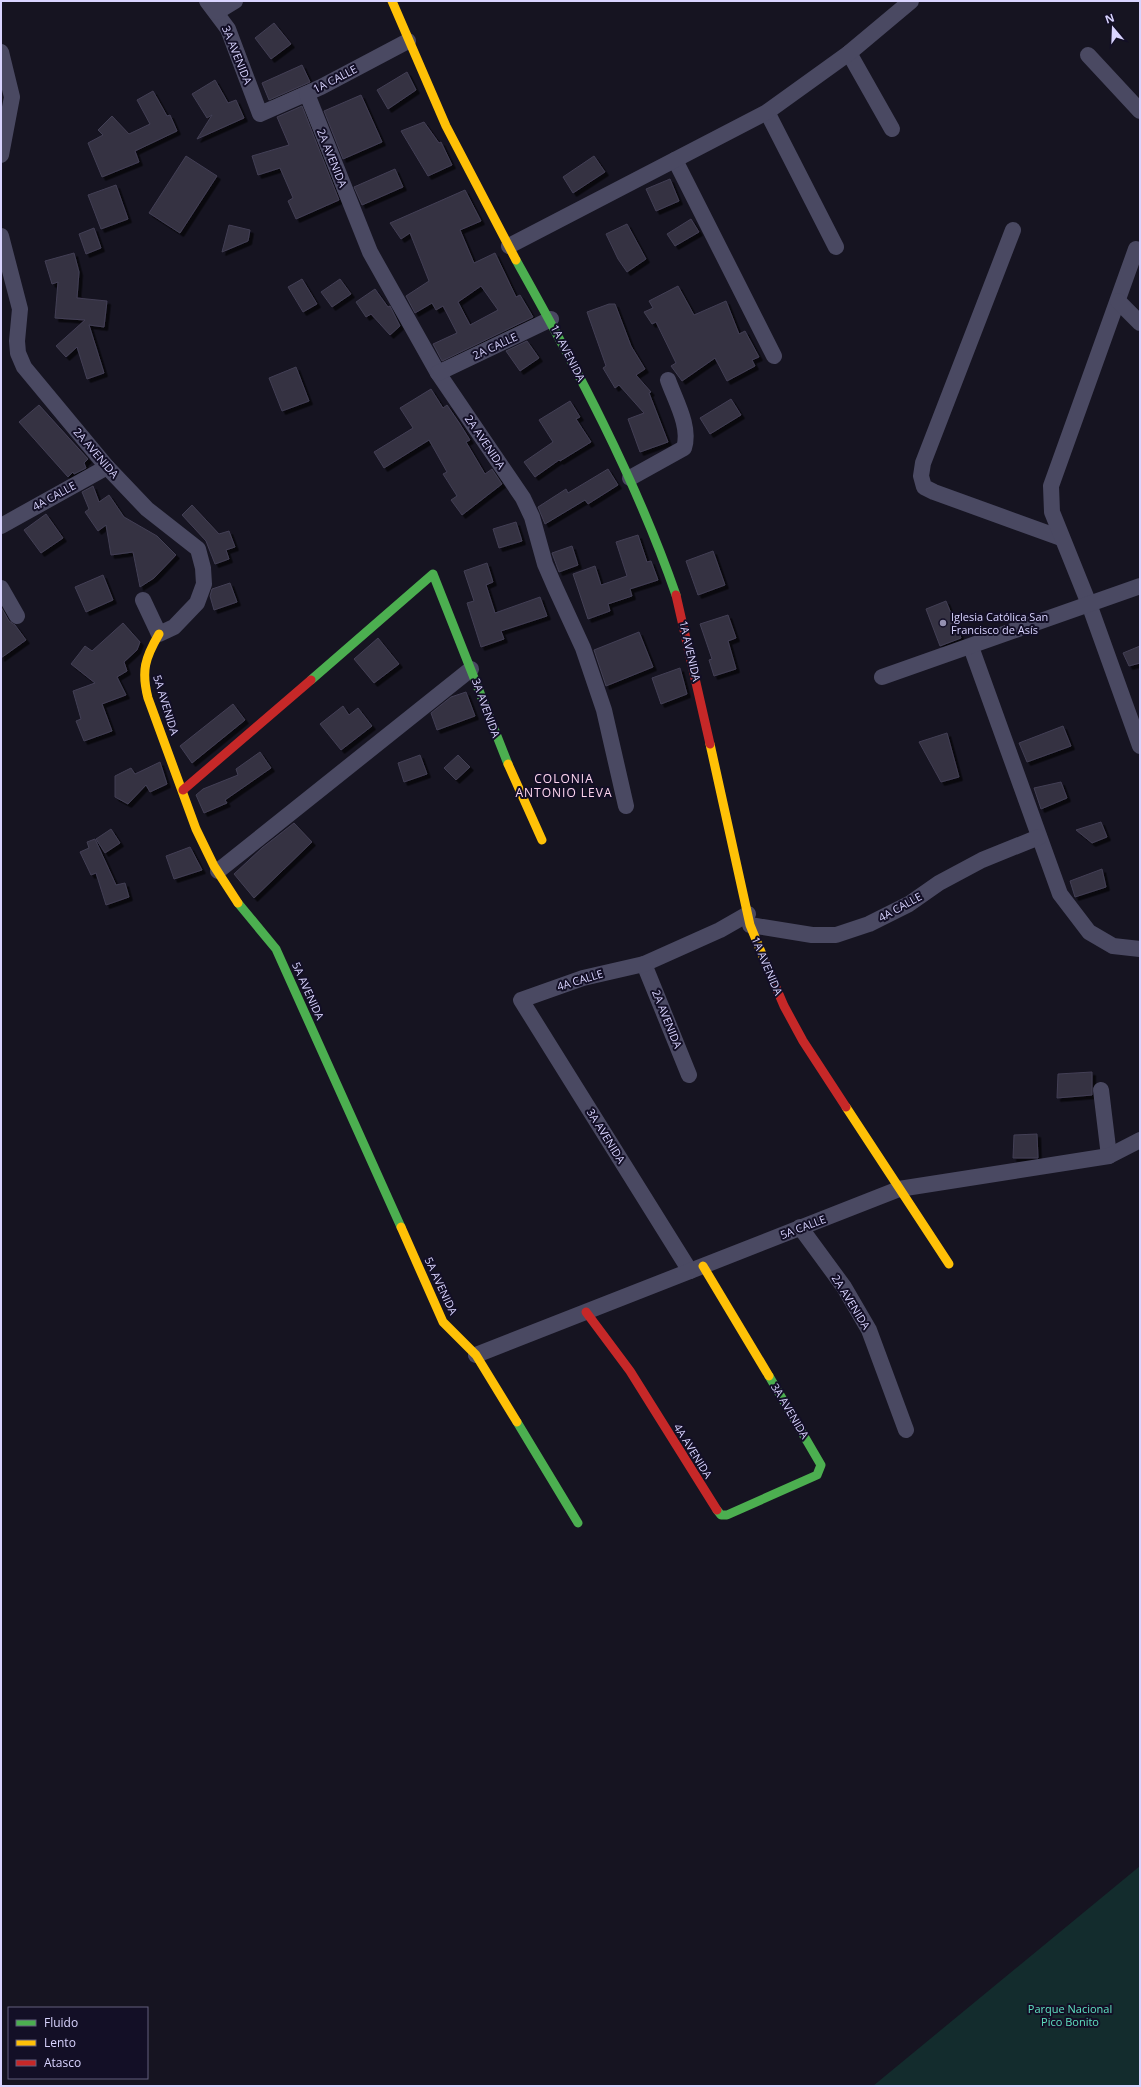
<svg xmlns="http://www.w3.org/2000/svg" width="1141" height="2087" font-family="'Open Sans',sans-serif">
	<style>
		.green { fill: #132c2d }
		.building { fill: #343243; stroke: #433f54; fill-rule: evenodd; filter: url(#shadow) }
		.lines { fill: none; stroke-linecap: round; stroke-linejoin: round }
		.street { stroke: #4a4962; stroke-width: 16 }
		.fast { stroke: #4caf50; stroke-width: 9 }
		.slow { stroke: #ffc107; stroke-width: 9 }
		.jam { stroke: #c62828; stroke-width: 9 }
		.poi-dot { fill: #9591b1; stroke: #130f26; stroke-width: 1.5 }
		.labels { text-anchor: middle; stroke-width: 4; stroke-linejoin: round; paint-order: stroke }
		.street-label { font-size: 11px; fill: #d9d4ff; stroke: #130f26 }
		.poi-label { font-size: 11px; fill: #d9d4ff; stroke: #130f26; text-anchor: start }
		.park-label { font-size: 11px; fill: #5fe0c0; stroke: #130f26 }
		.neighbourhood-label { font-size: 12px; letter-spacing: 1px; fill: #ffd6f0; stroke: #130f26 }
	</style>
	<defs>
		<filter id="shadow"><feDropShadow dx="3.5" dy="3.5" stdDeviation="0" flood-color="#0009"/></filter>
	</defs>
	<rect width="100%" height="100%" fill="#161421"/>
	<path class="green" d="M1140,1866V2086H873Z"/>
	<g class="building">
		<path d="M274,23L291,44L271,59L255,38Z"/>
		<path d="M302,65L310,82L269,100L262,83Z"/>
		<path d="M407,72L416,90L388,109L377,90Z"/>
		<path d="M215,80L228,103L236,100L244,118L197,139L212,115L207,118L192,94Z"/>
		<path d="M153,91L167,116L170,115L177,131L135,151L139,162L102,177L88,143L103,135L98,130L112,116L129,134L150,124L137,100Z"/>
		<path d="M361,95L382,142L343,159L324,111Z"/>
		<path d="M302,106L339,200L296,219L288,201L293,198L280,168L258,175L252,156L289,145L277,117Z"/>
		<path d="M424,122L439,143L441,142L452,165L428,176L401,131Z"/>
		<path d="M186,156L217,176L180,233L149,213Z"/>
		<path d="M594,156L605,172L573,193L563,177Z"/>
		<path d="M395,169L403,187L362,205L354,187Z"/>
		<path d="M670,179L679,201L656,211L646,189Z"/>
		<path d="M116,185L128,219L101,229L88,195Z"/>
		<path d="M465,190L481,221L460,230L474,263L495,253L516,297L520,295L533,317L442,361L433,344L457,333L443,306L436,310L432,303L415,313L406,296L429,281L410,233L401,239L390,223ZM481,286L498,310L470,325L458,302Z"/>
		<path d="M691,219L699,232L675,246L667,234Z"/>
		<path d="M627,224L646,259L627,272L618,259L606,234Z"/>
		<path d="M229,225L250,230L248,241L222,252Z"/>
		<path d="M94,228L101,248L86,254L79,234Z"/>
		<path d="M74,253L79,272L77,298L107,301L104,327L89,325L104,373L87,379L77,347L66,357L56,346L85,320L55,318L58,282L52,284L45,261Z"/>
		<path d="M302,279L317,304L303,312L288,287Z"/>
		<path d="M340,279L351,294L332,307L321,292Z"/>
		<path d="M678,286L694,315L726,301L739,334L745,331L759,357L752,360L755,366L727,381L715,358L682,381L671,366L676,363L656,322L652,324L644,312L653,308L649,301Z"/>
		<path d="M375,289L388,307L390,306L400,326L390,335L371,314L366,317L356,302Z"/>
		<path d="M609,304H615L631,346L645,369L636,375L651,392L649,393L668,442L640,452L628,419L644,413L619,385L615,388L603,368L606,366L587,312Z"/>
		<path d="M527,341L539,358L520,371L506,351Z"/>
		<path d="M296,367L309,401L282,411L269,378Z"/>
		<path d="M431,389L443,408L447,405L460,424L470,440L466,442L485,474L492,469L502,484L462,515L451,500L457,496L443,474L447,472L429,440L384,468L374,452L413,428L400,408Z"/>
		<path d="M731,399L741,415L710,434L700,418Z"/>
		<path d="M570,401L580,417L576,419L591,442L560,461L559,460L535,477L524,462L553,442L539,420Z"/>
		<path d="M39,405L88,459L84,463L86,468L74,474L73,472L68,477L19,422Z"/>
		<path d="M608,469L618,485L588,504L585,500L545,524L538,507L566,489L568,493Z"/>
		<path d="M93,486L99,502L109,495L124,517L157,536L176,555L154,578L140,587L133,552L111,555L106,525L98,531L85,512L89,509L82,492Z"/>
		<path d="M192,505L219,534L229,531L235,547L226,550L229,559L215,564L206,541L182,515Z"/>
		<path d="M46,514L63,538L41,553L24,530Z"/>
		<path d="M516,522L522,541L499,548L493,529Z"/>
		<path d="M638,535L647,562L651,561L658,580L630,589L632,596L608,604L610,611L588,619L573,574L595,566L601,585L627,576L616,542Z"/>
		<path d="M572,546L578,565L559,572L552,553Z"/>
		<path d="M713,551L725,585L698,595L686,561Z"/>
		<path d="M487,563L493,582L486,585L495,613L540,597L547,616L501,631L504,639L481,647L467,603L474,601L464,571Z"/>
		<path d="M103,575L113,600L86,612L75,587Z"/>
		<path d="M230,583L237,602L214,610L210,596L212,589Z"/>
		<path d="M946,601L961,638L940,646L926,609Z"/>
		<path d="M1,607L9,621L15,625L26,640L1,658Z"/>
		<path d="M728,615L736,638L728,641L736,669L714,676L709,660L712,659L700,624Z"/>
		<path d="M123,623L140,642L137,650L124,662L127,671L117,677L126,695L102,704L112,731L84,741L76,721L81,719L73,691L95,683L71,664L85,646L92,651Z"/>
		<path d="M639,632L653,667L606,686L594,650Z"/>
		<path d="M378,638L399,664L374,683L354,659Z"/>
		<path d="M1140,646V663L1129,666L1123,653Z"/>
		<path d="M680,668L687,694L661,704L652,678Z"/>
		<path d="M466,692L475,716L437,730L431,713L451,697Z"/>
		<path d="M233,704L245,720L192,763L180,746Z"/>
		<path d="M343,706L349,715L358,708L372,726L341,750L320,724Z"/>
		<path d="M1063,726L1071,746L1027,762L1019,743Z"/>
		<path d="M947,733L959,777L941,782L919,742Z"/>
		<path d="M260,752L271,768L225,800L227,803L204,813L196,795L203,789L238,775L236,769Z"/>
		<path d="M420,755L427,774L404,782L398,763Z"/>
		<path d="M458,755L470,767L456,780L444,768Z"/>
		<path d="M160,762L167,784L150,792L146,785L128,804L115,797V776L131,768L135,774Z"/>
		<path d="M1061,782L1067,798L1041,809L1034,788Z"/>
		<path d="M1101,822L1107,837L1092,843L1076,830Z"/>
		<path d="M294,823L312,842L254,898L234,874L262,848Z"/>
		<path d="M111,829L120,843L105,853L96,839Z"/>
		<path d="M95,839L116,885L125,883L129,897L106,905L96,873L91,875L80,852L89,848L87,842Z"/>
		<path d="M190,847L202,870L174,879L166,856Z"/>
		<path d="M1102,869L1106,887L1075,897L1070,881Z"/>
		<path d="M1092,1072V1095L1057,1098L1058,1074Z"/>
		<path d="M1037,1134L1038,1158H1013L1014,1135Z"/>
	</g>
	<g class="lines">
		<g class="street">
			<path d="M207,1L228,29L260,114L321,87L408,41"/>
			<path d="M217,12L235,1"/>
			<path d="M1,52L12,97L1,155"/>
			<path d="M849,53L892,129"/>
			<path d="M1088,55L1140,111"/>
			<path d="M307,94L370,252L438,373L523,498L532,517L545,564L555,587L583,648L604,710L626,806"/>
			<path d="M767,112L836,247"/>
			<path d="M675,160L774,356"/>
			<path d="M1013,230L923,463L921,476L924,487L934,492L1061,538"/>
			<path d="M1,236L20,309L17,341L18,353L24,367L107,467L147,509L198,549L203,568L204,584L197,603L174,627L159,634L143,600"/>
			<path d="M509,246L767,112L849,53L911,1"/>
			<path d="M1136,249L1051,486L1052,512L1089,604L1140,746"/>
			<path d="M1118,301L1140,323"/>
			<path d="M438,373L551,319"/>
			<path d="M630,478L684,448C691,427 675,400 668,380"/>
			<path d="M1,526L107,467"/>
			<path d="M1,588L17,616"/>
			<path d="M971,647L1060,894L1089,932L1113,946L1140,949"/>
			<path d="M882,677L1140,586"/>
			<path d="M218,871L471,669"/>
			<path d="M750,925L812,935H836L869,924L909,904L939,883L982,860L1039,837"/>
			<path d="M644,964L689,1075"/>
			<path d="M1101,1090L1109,1156"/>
			<path d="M800,1227L844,1287L869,1330L906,1430"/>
			<path d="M690,1271L521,1000L583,978L644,964L720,930L748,914"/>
			<path d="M476,1355L899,1189L1109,1156L1140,1140"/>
		</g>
		<g class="fast">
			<path d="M516,260C577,369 635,477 676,595"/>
			<path d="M311,680L433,574L508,764"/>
			<path d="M238,903L276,949L401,1227"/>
			<path d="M517,1422L578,1523"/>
			<path d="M717,1510L721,1515H727L817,1475L821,1465L769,1376"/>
		</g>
		<g class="slow">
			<path d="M392,1L446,126L516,260"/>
			<path d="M159,634C145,658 141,671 148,698L196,829L214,866L238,903"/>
			<path d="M710,744L750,925L766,964"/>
			<path d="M508,764L542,840"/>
			<path d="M846,1107L949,1264"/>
			<path d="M401,1227L443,1322L476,1355L517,1422"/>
			<path d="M703,1266L769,1376"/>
		</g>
		<g class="jam">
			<path d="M676,595L710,744"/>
			<path d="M183,790L311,680"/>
			<path d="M766,964L784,1006L803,1041L846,1107"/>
			<path d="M586,1312L630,1371L717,1510"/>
		</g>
	</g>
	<circle class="poi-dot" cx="943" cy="623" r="4"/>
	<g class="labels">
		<g class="street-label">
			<text transform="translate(237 55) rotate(68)" y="4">3A AVENIDA</text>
			<text transform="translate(335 79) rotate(-27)" y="4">1A CALLE</text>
			<text transform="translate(332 158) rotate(68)" y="4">2A AVENIDA</text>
			<text transform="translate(495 346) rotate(-25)" y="4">2A CALLE</text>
			<text transform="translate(568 353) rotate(63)" y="4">1A AVENIDA</text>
			<text transform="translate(485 442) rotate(56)" y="4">2A AVENIDA</text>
			<text transform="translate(96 453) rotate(49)" y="4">2A AVENIDA</text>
			<text transform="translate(54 496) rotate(-29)" y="4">4A CALLE</text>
			<text transform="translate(690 651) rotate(77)" y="4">1A AVENIDA</text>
			<text transform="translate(166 705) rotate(73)" y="4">5A AVENIDA</text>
			<text transform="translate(486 708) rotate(70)" y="4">3A AVENIDA</text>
			<text transform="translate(900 907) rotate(-29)" y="4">4A CALLE</text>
			<text transform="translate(767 966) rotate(67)" y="4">1A AVENIDA</text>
			<text transform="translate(580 980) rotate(-17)" y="4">4A CALLE</text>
			<text transform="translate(308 991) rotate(66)" y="4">5A AVENIDA</text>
			<text transform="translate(667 1019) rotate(68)" y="4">2A AVENIDA</text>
			<text transform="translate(606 1136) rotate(58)" y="4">3A AVENIDA</text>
			<text transform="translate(803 1227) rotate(-21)" y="4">5A CALLE</text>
			<text transform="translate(441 1286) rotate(65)" y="4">5A AVENIDA</text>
			<text transform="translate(851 1302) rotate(58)" y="4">2A AVENIDA</text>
			<text transform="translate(790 1411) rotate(59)" y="4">3A AVENIDA</text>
			<text transform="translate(693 1451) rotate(58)" y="4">4A AVENIDA</text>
		</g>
		<g class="poi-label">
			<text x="951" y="621">Iglesia Católica San<tspan x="951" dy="13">Francisco de Asís</tspan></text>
		</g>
		<g class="park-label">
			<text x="1070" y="2013">Parque Nacional<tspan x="1070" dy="13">Pico Bonito</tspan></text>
		</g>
		<g class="neighbourhood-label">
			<text x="564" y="783">COLONIA<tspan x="564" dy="14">ANTONIO LEVA</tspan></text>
		</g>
	</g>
	<rect width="1141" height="2087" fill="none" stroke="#d9d4ff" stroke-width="4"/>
	<rect x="8" y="2007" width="140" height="72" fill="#130f26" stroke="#625e7d"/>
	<rect x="16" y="2020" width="20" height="6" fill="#4caf50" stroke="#625e7d"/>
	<text x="44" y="2027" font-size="12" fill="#d9d4ff">Fluido</text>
	<rect x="16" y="2040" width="20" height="6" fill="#ffc107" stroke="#625e7d"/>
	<text x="44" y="2047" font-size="12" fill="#d9d4ff">Lento</text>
	<rect x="16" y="2060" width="20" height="6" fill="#c62828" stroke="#625e7d"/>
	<text x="44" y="2067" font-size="12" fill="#d9d4ff">Atasco</text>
	<g transform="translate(1113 28) rotate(341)" stroke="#130f26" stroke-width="3" paint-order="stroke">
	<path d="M0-3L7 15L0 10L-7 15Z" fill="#d9d4ff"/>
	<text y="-6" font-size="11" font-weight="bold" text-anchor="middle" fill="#d9d4ff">N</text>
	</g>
</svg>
